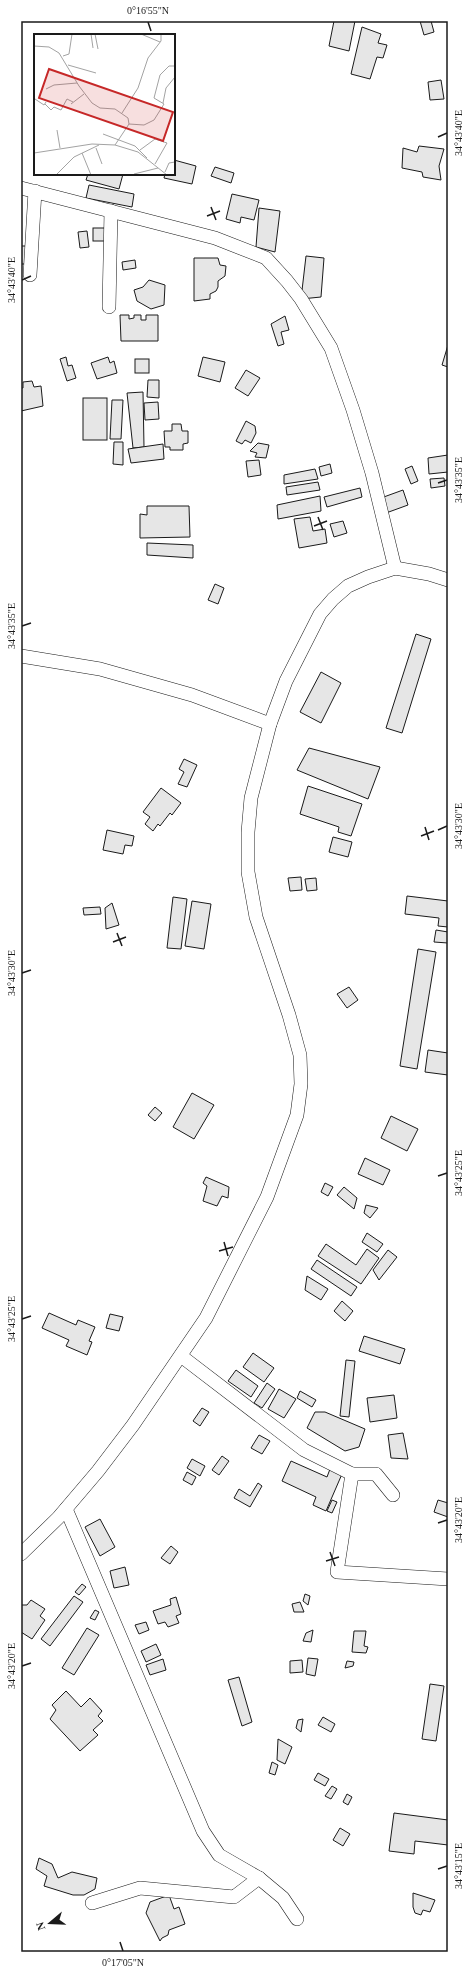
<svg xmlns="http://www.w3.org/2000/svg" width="469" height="1973" font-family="'Times New Roman',serif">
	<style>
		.building { fill: #e6e6e6; stroke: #1a1a1a }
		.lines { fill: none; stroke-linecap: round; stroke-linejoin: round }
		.street-casing { stroke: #1a1a1a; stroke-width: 14 }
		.street { stroke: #fff; stroke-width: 13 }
		.ticks { fill: none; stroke: #1a1a1a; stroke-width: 1.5 }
		.inset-road { fill: none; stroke: #a3a3a3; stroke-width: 1 }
		.view { fill: #c62828; fill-opacity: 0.15; stroke: #c62828; stroke-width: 2 }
		.inset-edge { fill: none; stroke: #1a1a1a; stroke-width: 2 }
		.neatline { fill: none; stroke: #1a1a1a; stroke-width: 1.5 }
		.ticks-label { font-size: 10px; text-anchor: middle; fill: #1a1a1a }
	</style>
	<rect width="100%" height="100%" fill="#fff"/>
	<g class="building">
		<path d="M334,21H355L349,51L329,46Z"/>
		<path d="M420,21H431L434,32L424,35Z"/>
		<path d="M362,27L381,34L378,43L387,45L383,58L377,57L370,79L351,74Z"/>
		<path d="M441,80L444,99L430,100L428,82Z"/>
		<path d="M419,146L444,149L439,166L441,180L423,177L422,172L402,168L403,148L417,152Z"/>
		<path d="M174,160L196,166L192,184L164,178L165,174H174Z"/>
		<path d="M215,167L234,173L231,183L211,176Z"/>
		<path d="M88,174H123L119,189L86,180Z"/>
		<path d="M89,185L134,194L132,207L86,198Z"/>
		<path d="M232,194L259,200L254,220L241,217L240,223L226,219Z"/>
		<path d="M259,208L280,211L275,252L256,247Z"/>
		<rect x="93" y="228" width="13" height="13"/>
		<path d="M87,231L89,247L80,248L78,232Z"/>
		<path d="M21,246H28L27,264H21Z"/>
		<path d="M306,256L324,258L321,297L301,299Z"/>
		<path d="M194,258H218L220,265L226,266L225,276L218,281V287L216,291L210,294V299L194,301Z"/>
		<path d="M135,260L136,268L123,270L122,262Z"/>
		<path d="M149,280L165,285L164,305L151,309L137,301L134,290L143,287Z"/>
		<path d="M120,315H129V319L134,318V315H141V320H146V315H158V341H121Z"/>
		<path d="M285,316L289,330L281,332L284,344L278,346L271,324Z"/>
		<path d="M448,345V367L442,365Z"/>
		<path d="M66,357L68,366L72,365L76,378L67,381L60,359Z"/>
		<path d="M108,357L110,363L114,361L117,373L97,379L91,363Z"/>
		<path d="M203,357L225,362L220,382L198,376Z"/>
		<rect x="135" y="359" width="14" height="14"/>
		<path d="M246,370L260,378L248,396L235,388Z"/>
		<path d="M148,380H159V398L147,397Z"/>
		<path d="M32,381L34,387L41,386L43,406L21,411V388H23V382Z"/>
		<path d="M143,392L144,447L133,448L127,393Z"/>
		<rect x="83" y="398" width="24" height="42"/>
		<path d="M112,400H123L121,439H110Z"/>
		<path d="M158,402L159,419L145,420L144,403Z"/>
		<path d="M246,421L255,426L256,433L251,443L245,440L242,444L236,441Z"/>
		<path d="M172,424H181L182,431H188V443L183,444V450H170V447H165L164,431H172Z"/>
		<path d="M114,442H123V465L113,464Z"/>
		<path d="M258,443L269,445L266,458L255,457L257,453L250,451Z"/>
		<path d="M163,444L164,459L131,463L128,449Z"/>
		<path d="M448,455V472L429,474L428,458Z"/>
		<path d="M259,460L261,475L248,477L246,461Z"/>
		<path d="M330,464L332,473L321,476L319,467Z"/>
		<path d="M412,466L418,481L411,484L405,469Z"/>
		<path d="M315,469L318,479L284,484V475Z"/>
		<path d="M444,478L445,486L431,488L430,479Z"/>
		<path d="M318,482L320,490L287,495L286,487Z"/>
		<path d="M360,488L362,497L327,507L324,497Z"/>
		<path d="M403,490L408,505L386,513L381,498Z"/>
		<path d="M320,496L321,511L278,519L277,505Z"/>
		<path d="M147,506H189L190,537L140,538V514L147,515Z"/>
		<path d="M310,517L313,531L325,529L327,543L299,548L294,519Z"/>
		<path d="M343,521L347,533L334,537L330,524Z"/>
		<path d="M147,543L193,545V558L147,555Z"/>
		<path d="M215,584L224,588L218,604L208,600Z"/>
		<path d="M416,634L431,639L402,733L386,728Z"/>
		<path d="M321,672L341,683L321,723L300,712Z"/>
		<path d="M309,748L380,767L368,799L297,770Z"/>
		<path d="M184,759L197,765L187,787L178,784L184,772L179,769Z"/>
		<path d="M308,786L362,804L351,836L338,832L339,827L300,814Z"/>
		<path d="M161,788L181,803L172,815L170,813L160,826L158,824L153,831L145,824L150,817L143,812Z"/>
		<path d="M107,830L134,836L132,846L125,845L123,854L103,850Z"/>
		<path d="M333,837L352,842L348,857L329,852Z"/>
		<path d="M301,877L302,890L290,891L288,878Z"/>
		<path d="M316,878L317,890L307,891L305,879Z"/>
		<path d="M407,896L448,901V927L438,926L439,918L405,914Z"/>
		<path d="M173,897L187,899L181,949L167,948Z"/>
		<path d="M192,901L211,904L204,949L185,946Z"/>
		<path d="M112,903L119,925L106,929L105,908Z"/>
		<path d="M100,907L101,914L84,915L83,908Z"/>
		<path d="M436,930L448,932V943L434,942Z"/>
		<path d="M418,949L436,952L417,1069L400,1066Z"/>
		<path d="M349,987L358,1000L347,1008L337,994Z"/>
		<path d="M428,1050L448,1053V1075L425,1072Z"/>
		<path d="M192,1093L214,1105L194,1139L173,1127Z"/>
		<path d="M155,1107L162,1113L155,1121L148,1115Z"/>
		<path d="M391,1116L418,1129L407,1151L381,1138Z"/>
		<path d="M365,1158L390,1170L383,1185L358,1174Z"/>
		<path d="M206,1177L229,1187L228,1198L222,1196L217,1206L203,1201L207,1186L203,1183Z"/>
		<path d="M325,1183L333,1187L328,1196L321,1192Z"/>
		<path d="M344,1187L357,1198L354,1209L337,1195Z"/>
		<path d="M366,1205L378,1208L370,1218L364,1213Z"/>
		<path d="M367,1233L383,1244L377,1252L362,1242Z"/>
		<path d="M326,1244L356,1265L367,1249L379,1258L361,1284L318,1256Z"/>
		<path d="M388,1250L397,1257L379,1280L373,1270Z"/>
		<path d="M317,1260L357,1287L351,1296L311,1269Z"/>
		<path d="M307,1276L328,1289L321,1300L305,1290Z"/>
		<path d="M342,1301L353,1311L345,1321L334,1311Z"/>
		<path d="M49,1313L76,1325L78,1320L95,1327L89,1341L92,1342L87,1355L66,1346L69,1340L42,1328Z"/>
		<path d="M110,1314L123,1317L119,1331L106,1328Z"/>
		<path d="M364,1336L405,1349L400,1364L359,1351Z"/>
		<path d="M253,1353L274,1368L264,1382L243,1367Z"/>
		<path d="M346,1360L355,1361L349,1417L340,1416Z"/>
		<path d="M236,1370L258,1386L251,1397L228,1381Z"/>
		<path d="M267,1383L275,1389L262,1408L254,1403Z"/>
		<path d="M279,1389L296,1399L284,1418L268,1409Z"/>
		<path d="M300,1391L316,1400L312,1407L297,1398Z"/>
		<path d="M394,1395L397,1418L370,1422L367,1398Z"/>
		<path d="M202,1408L209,1412L200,1426L193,1421Z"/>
		<path d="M315,1412H325L365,1429L359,1447L345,1451L307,1428Z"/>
		<path d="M403,1433L408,1459L391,1458L388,1435Z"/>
		<path d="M259,1435L270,1441L262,1454L251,1448Z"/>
		<path d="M222,1456L229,1461L219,1475L212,1470Z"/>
		<path d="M192,1459L205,1466L200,1476L187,1468Z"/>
		<path d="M291,1461L327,1477L330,1469L342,1474L326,1511L313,1505L316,1497L282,1481Z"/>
		<path d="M187,1472L196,1477L192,1485L183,1480Z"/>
		<path d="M258,1483L262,1486L250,1507L234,1498L239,1489L250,1496Z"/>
		<path d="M332,1500L337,1502L332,1513L327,1511Z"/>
		<path d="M438,1500L448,1503V1517L434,1512Z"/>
		<path d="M100,1519L115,1547L100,1556L85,1527Z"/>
		<path d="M171,1546L178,1552L170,1564L161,1558Z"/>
		<path d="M125,1567L129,1585L114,1588L110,1571Z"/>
		<path d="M82,1584L86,1587L79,1595L75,1592Z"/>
		<path d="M305,1594L310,1596L308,1605L303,1601Z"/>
		<path d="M74,1596L83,1602L50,1646L41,1639Z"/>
		<path d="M176,1597L181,1614L176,1616L179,1623L168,1627L165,1622L158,1624L153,1611L171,1605L170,1599Z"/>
		<path d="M31,1600L45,1609L40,1616L45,1620L32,1639L21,1632V1605H27Z"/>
		<path d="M300,1602L304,1612H294L292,1604Z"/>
		<path d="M95,1610L99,1612L95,1620L90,1618Z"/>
		<path d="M146,1622L149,1630L139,1634L135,1625Z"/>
		<path d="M87,1628L99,1635L74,1675L62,1668Z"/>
		<path d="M313,1630L311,1642L303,1641L306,1633Z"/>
		<path d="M354,1631H366L364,1646L368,1647L366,1653L352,1652Z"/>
		<path d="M156,1644L161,1655L146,1662L141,1651Z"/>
		<path d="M308,1658L318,1659L315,1676L306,1674Z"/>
		<path d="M163,1659L166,1670L150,1675L146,1665Z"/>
		<path d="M302,1660L303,1672L290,1673V1661Z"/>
		<path d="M347,1661L354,1662L353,1666L345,1668Z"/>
		<path d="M239,1677L252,1722L242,1726L228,1680Z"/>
		<path d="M430,1684L444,1686L436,1741L422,1739Z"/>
		<path d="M66,1691L81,1707L90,1698L102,1711L98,1716L103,1721L93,1730L98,1735L80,1751L50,1719L56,1710L52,1705Z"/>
		<path d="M323,1717L335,1724L331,1732L318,1725Z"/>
		<path d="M303,1719L301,1732L296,1728L298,1720Z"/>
		<path d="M278,1739L292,1747L285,1764L277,1760Z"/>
		<path d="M272,1762L278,1765L275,1775L269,1773Z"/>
		<path d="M318,1773L329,1779L325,1786L314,1780Z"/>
		<path d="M332,1786L337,1789L331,1799L325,1796Z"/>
		<path d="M347,1794L352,1797L348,1805L343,1802Z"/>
		<path d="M394,1813L448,1820V1845L415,1841L414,1854L389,1851Z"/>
		<path d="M340,1828L350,1834L343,1846L333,1840Z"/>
		<path d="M39,1858L52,1864L58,1878L72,1872L97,1878L95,1889L84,1895H73L44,1886L47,1876L36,1869Z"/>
		<path d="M413,1893L435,1900L430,1912L423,1910L421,1915L415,1913L413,1907Z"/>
		<path d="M169,1895L174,1909L179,1907L185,1924L169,1930L168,1935L162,1938L160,1941L146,1913L150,1902Z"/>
	</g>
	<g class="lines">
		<g class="street-casing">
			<g id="street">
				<path d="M21,188L215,238L266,258L287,281L301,299L331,348L353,410L372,473L395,568"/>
				<path d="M30,275L35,191"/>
				<path d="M109,307L111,211"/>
				<path d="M21,656L100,669L192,695L270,724"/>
				<path d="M181,1356L304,1450L352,1474H376L393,1495"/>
				<path d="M352,1474L337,1572L448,1579"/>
				<path d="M66,1509L203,1831L219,1855L259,1878L283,1898L297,1919"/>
				<path d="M21,1554L58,1518L98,1471L133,1425L206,1318L267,1197L297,1115L301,1084L300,1055L289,1015L256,917L248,872V832L251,798L270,724L286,681L320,614L333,599L348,586L368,577L395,568L429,574L448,580"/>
				<path d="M92,1903L140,1888L234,1897L259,1878"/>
			</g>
		</g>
		<use href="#street" class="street"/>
	</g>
	<path class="ticks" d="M148,22L151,31M438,137L447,133M211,207L216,220M207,216L220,211M22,280L31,276M438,483L447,480M318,517L323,530M314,526L327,521M22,626L31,623M425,827L429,840M438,830L447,826M421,836L434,831M117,933L122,946M113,942L126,937M22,973L31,970M438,1176L447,1173M224,1242L228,1256M219,1251L233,1247M22,1319L31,1316M438,1523L447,1520M330,1552L335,1566M326,1561L339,1557M22,1666L31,1663M438,1869L447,1866M120,1942L123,1951"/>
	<g transform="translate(34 34)">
		<rect width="141" height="141" fill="#fff"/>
		<path class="inset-road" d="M57,0L59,14M61,0L64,15M107,0L126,8M0,12L15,13L25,19L45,52L58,69L66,74L81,75L94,84L95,90L81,111M29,22L35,20L38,0M34,31L62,39M12,55L20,51L43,49M0,67L1,65L10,71L12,68M129,69L132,54L141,43M11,70L17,76L20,73L27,76L33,65L39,68M37,70L50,60M88,79L104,54L114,24L127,7V0M95,90L110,91L120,86L130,70L120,64L126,41L135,32H141M23,96L26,114M69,100L101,112L113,124M62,114L68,130M106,116L121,105L133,109L121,130M0,119L58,110L81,111L104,118L133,141M48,119L57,141M131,138L135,129L141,128M100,140L124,134M22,141L40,123L65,111"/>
		<path class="view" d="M15,35L139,78L129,107L5,64Z"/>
		<rect width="141" height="141" class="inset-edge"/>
	</g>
	<rect width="469" height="1973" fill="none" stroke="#ffffff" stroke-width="44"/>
	<g transform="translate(50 1923) rotate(251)" stroke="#ffffff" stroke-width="3" paint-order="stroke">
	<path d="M0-3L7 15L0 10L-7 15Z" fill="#1a1a1a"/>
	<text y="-6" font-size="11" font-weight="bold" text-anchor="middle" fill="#1a1a1a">N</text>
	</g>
	<rect x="22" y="22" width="425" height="1929" class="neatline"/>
	<g class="ticks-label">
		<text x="148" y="14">0°16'55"N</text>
		<text transform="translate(458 133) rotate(-90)" y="4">34°43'40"E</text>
		<text transform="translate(11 280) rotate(-90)" y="4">34°43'40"E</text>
		<text transform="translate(458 480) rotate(-90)" y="4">34°43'35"E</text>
		<text transform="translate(11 626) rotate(-90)" y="4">34°43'35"E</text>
		<text transform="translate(458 826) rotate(-90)" y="4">34°43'30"E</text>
		<text transform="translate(11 973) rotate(-90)" y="4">34°43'30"E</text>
		<text transform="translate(458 1173) rotate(-90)" y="4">34°43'25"E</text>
		<text transform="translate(11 1319) rotate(-90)" y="4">34°43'25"E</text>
		<text transform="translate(458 1520) rotate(-90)" y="4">34°43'20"E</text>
		<text transform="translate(11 1666) rotate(-90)" y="4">34°43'20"E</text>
		<text transform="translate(458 1866) rotate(-90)" y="4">34°43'15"E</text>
		<text x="123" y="1966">0°17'05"N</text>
	</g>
</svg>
